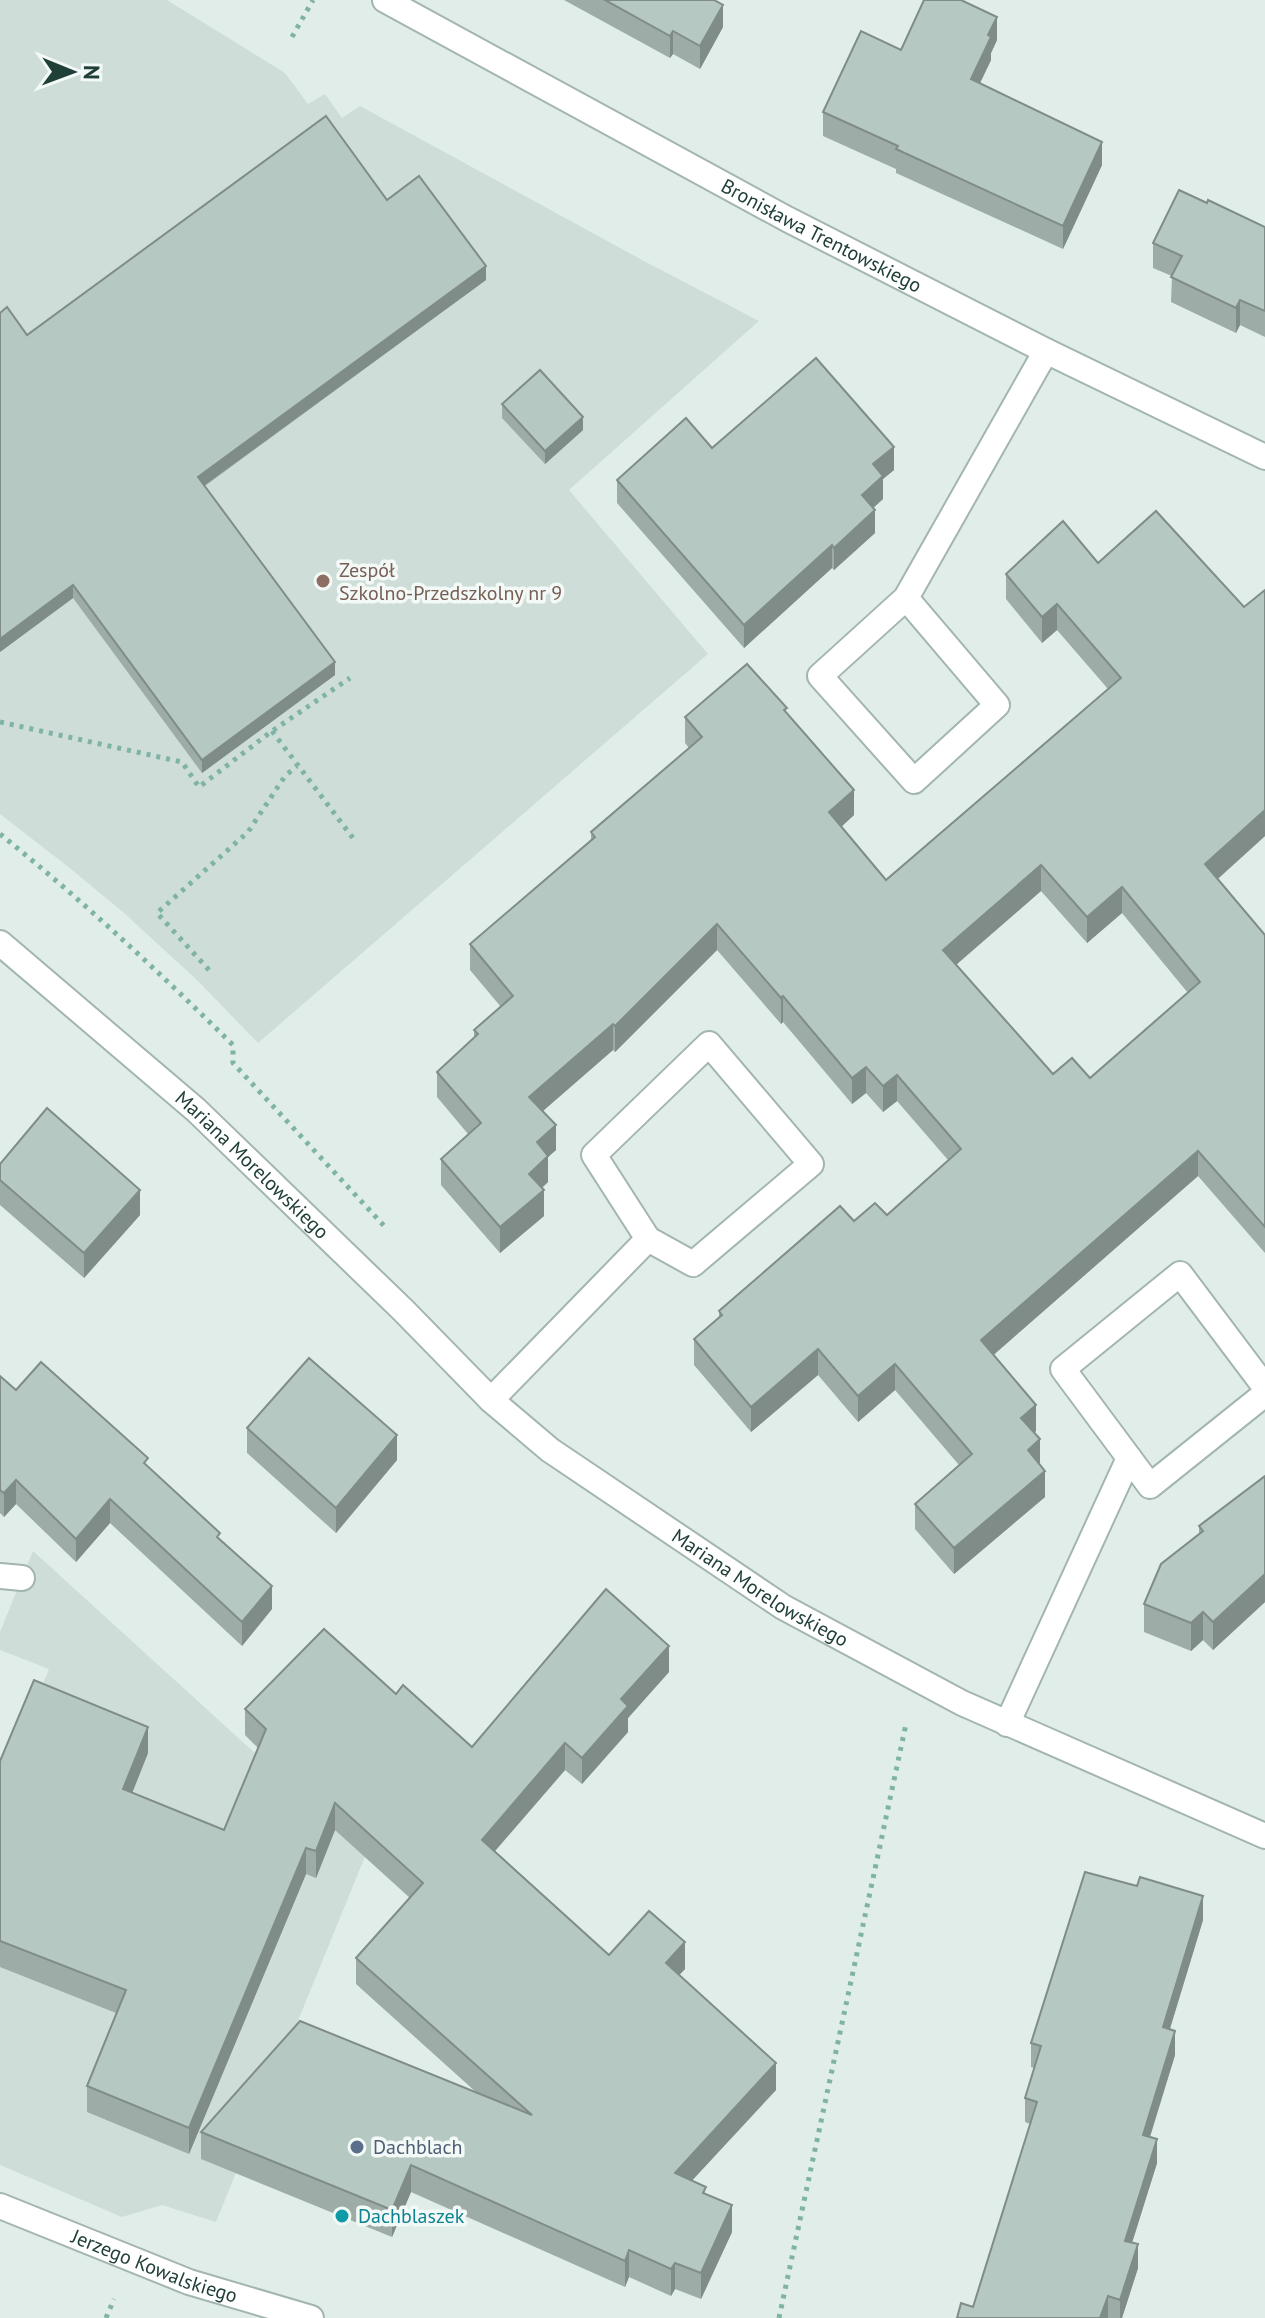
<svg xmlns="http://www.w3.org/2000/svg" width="1265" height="2318" font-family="'PT Sans',sans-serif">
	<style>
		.built { fill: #cfddd8 }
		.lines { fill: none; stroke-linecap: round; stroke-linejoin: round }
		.service-casing { stroke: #a3b5b1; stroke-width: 28 }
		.minor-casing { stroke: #a3b5b1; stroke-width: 28 }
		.path { stroke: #7fb3a6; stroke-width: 5; stroke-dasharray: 4 6; stroke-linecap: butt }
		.service { stroke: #fff; stroke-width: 24 }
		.minor { stroke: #fff; stroke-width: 24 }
		.wall { fill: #9daca7; fill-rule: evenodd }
		.shaded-wall { fill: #7f8c88 }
		.building { fill: #b6c8c2; stroke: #7f8c88; stroke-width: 2; fill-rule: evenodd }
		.education-dot { fill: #8d6e63; stroke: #f2f9f6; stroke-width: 3 }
		.service-dot { fill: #5c6f8a; stroke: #f2f9f6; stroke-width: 3 }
		.culture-dot { fill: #0f9aa8; stroke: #f2f9f6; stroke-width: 3 }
		.labels { text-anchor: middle; stroke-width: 7; stroke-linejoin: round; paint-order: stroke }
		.street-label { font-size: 20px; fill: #203f39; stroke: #f2f9f6 }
		.education-label { font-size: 20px; fill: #785e54; stroke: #f2f9f6; text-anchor: start }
		.service-label { font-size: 20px; fill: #4e5e75; stroke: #f2f9f6; text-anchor: start }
		.culture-label { font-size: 20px; fill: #0d838f; stroke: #f2f9f6; text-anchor: start }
	</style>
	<rect width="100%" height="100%" fill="#e1ede9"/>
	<g class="built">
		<path d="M0,0H167L285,73L308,104L325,94L342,118L360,106L644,261L759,321L569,490L708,654L258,1043L197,980L124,913L71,869L0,814Z"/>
		<path d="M33,1551L366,1854L216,2222L162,2205L122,2217L0,2165V1789L49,1669L0,1650V1632Z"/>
	</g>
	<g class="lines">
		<g class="service-casing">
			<g id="service">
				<path d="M906,598L820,676L914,781L997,705L906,598L1046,351"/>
				<path d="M0,1576L22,1578"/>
			</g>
		</g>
		<g class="minor-casing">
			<g id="minor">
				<path id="s1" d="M385,0L787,219L1046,351L1265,457"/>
				<path id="s2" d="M0,943L196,1110L403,1310L491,1400L550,1450L783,1607L962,1703L1265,1836"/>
				<path d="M1265,1387L1180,1274L1063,1369L1150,1486L1265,1394"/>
				<path d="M491,1400L648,1239L693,1264L811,1164L709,1044L594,1155L648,1239"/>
				<path d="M1007,1724L1129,1458"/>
				<path id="s3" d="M0,2206L189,2282L311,2318"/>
			</g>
		</g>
		<g class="path">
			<path d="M292,37L313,0"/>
			<path d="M0,722L182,762L199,787L272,731L350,678"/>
			<path d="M272,731L356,842"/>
			<path d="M0,834C82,900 158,971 233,1045V1063L387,1229"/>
			<path d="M209,970L157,913L248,832L285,776L297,766"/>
			<path d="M106,2318L114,2299"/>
			<path d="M779,2318L906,1724"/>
		</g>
		<use href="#service" class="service"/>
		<use href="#minor" class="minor"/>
	</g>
	<g class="wall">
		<path d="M564,0H714L723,27L700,69L673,54L670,58Z"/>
		<path d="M997,40L991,53V60L980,83L1102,165L1063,249L896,173V169L823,136V112L901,50Z"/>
		<path d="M387,200L486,280L205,486L335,675L202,773L73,598L0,652V313L27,335Z"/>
		<path d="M1207,203L1265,227V337L1240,325L1236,333L1171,302L1172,276L1153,268V243Z"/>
		<path d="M502,404L583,430L545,464L502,418Z"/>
		<path d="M712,448L894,470L883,479V499L873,508L875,533L834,570L832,568L744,648L617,503V480Z"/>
		<path d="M1098,563L1244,607L1265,590V836L1218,879L1265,935V1253L1198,1176L993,1355L1036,1431L1034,1433L1045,1497L954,1574L915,1529V1504L959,1465L895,1390L858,1422L818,1375L751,1432L694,1365V1339L719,1318V1311L854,1221L887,1215L948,1160L897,1101L883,1112L866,1093L852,1104L783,1022L781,1024L717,950L615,1052L613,1050L543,1111L556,1150L548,1157V1182L542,1188L544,1216L500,1253L441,1185V1159L468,1134L437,1097V1072L474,1038V1030L501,1007L470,970V944L591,840V832L689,748L685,743V717L787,714L854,815L841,827L886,880L1108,689L1057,630L1042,643L1006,599V574ZM1041,891L1087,943L1122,913L1188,993L1090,1078L1053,1074L956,965Z"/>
		<path d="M0,1164L140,1215L84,1278L0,1205Z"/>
		<path d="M0,1376L16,1390L148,1467L220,1540L272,1609L242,1646L110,1523L76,1562L16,1504L4,1517L0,1513Z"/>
		<path d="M247,1428L397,1460L336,1533L247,1453Z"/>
		<path d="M1265,1476V1602L1213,1650L1203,1640L1191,1651L1144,1632V1604L1199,1534V1526Z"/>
		<path d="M669,1672L628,1718V1732L582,1784L565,1770L495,1851L609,1955L685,1969L679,1975L776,2090L692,2180L706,2194L732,2232L701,2299L675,2289L671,2296L629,2277L625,2287L411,2192L392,2237L201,2159V2132L477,2093L356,1984V1958L410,1898L335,1830L316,1878L306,1874L189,2154L87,2112V2086L116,2013L0,1967V1761L148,1753L132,1793L224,1830L258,1748L245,1735V1709L396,1694L472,1747Z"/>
		<path d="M1203,1920L1170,2029L1175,2055L1150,2137L1157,2163L1132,2243L1138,2268L1122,2318H957L973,2307L1030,2124L1025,2122V2098L1034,2068L1031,2067V2043Z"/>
	</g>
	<g class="shaded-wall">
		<path d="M723,5V27L700,69V46Z"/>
		<path d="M997,17V40L991,53V60L971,102V79L988,35Z"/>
		<path d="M673,31V54L670,58V36Z"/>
		<path d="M1102,142V165L1063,249V226Z"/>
		<path d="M486,266V280L198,490V477Z"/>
		<path d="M1240,300V325L1236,333V308Z"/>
		<path d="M583,417V430L545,464V451Z"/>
		<path d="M894,447V470L883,479V499L862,518V495L873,464Z"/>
		<path d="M875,510V533L834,570V548Z"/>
		<path d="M832,545V568L744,648V625Z"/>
		<path d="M73,585V598L0,652V639Z"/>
		<path d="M1057,604V630L1042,643V617Z"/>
		<path d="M335,662V675L202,773V760Z"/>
		<path d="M854,790V815L829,838V812Z"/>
		<path d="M1265,810V836L1205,890V864Z"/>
		<path d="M1041,865V891L943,976V950Z"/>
		<path d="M1122,887V913L1087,943V917Z"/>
		<path d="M717,924V950L615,1052V1026Z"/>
		<path d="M783,996V1022L781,1024V998Z"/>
		<path d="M613,1024V1050L529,1123V1097Z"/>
		<path d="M866,1067V1093L852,1104V1078Z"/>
		<path d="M897,1075V1101L883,1112V1086Z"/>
		<path d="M556,1125V1150L548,1157V1182L529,1199V1174L537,1142Z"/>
		<path d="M1198,1151V1176L981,1366V1340Z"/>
		<path d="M140,1190V1215L84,1278V1253Z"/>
		<path d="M544,1190V1216L500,1253V1227Z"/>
		<path d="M818,1349V1375L751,1432V1407Z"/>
		<path d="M895,1364V1390L858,1422V1396Z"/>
		<path d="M1036,1405V1431L1021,1444V1418Z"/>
		<path d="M397,1435V1460L336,1533V1508Z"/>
		<path d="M1040,1439V1465L1028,1450Z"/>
		<path d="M1045,1471V1497L954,1574V1548Z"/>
		<path d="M16,1480V1504L4,1517V1493Z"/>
		<path d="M110,1499V1523L76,1562V1539Z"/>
		<path d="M1265,1574V1602L1213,1650V1622Z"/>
		<path d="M272,1586V1609L242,1646V1622Z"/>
		<path d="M1203,1612V1640L1191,1651V1623Z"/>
		<path d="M669,1646V1672L628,1718V1732L582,1784V1758L621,1699Z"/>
		<path d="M148,1727V1753L123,1816V1789Z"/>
		<path d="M565,1743V1770L482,1866V1840Z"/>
		<path d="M335,1803V1830L316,1878V1851Z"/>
		<path d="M306,1848V1874L189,2154V2128Z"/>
		<path d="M1203,1896V1920L1163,2051V2027Z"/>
		<path d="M685,1942V1969L666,1989V1963Z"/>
		<path d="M1175,2031V2055L1143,2159V2135Z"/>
		<path d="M776,2063V2090L675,2199V2173Z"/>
		<path d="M1157,2139V2163L1125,2265V2241Z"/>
		<path d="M411,2165V2192L392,2237V2210Z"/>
		<path d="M732,2205V2232L701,2299V2273Z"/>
		<path d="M1138,2244V2268L1122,2318H1120V2300Z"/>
		<path d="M629,2250V2277L625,2287V2261Z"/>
		<path d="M675,2263V2289L671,2296V2269Z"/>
		<path d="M1108,2296V2318H1100Z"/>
	</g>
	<g class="building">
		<path d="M605,0H714L723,5L700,46L673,31L670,36Z"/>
		<path d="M924,0H961L997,17L988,35L991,37L971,79L1102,142L1063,226L896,149L898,146L823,112L861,31L901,50Z"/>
		<path d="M326,116L387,200L419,176L486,266L198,477L335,662L202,760L73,585L0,639V313L7,307L27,335Z"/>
		<path d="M1179,190L1207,203L1208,200L1265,227V311L1240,300L1236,308L1171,277L1182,256L1153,243Z"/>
		<path d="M816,358L894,447L873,464L883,476L862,495L875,510L834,548L832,545L744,625L617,480L686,418L712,448Z"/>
		<path d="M540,370L583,417L545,451L502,404Z"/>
		<path d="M1156,511L1244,607L1265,590V810L1205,864L1265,935V1227L1198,1151L981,1340L1036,1405L1021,1418L1040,1439L1028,1450L1045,1471L954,1548L915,1504L972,1454L895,1364L858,1396L818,1349L751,1407L694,1339L722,1315L719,1311L840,1206L854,1221L875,1203L887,1215L961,1149L897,1075L883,1086L866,1067L852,1078L783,996L781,998L717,924L615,1026L613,1024L529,1097L556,1125L537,1142L548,1156L529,1174L544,1190L500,1227L441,1159L481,1123L437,1072L478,1034L474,1030L513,996L470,944L595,837L591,832L702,737L685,717L747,664L787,708L784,710L854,790L829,812L886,880L1121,678L1057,604L1042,617L1006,574L1063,521L1098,563ZM1041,865L1087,917L1122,887L1200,982L1090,1078L1072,1058L1053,1074L943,950Z"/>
		<path d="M47,1108L140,1190L84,1253L0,1180V1164Z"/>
		<path d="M309,1358L397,1435L336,1508L247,1428Z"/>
		<path d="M41,1362L148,1458L144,1463L220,1533L217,1537L272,1586L242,1622L110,1499L76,1539L16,1480L4,1493L0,1490V1376L16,1390Z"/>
		<path d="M1265,1476V1574L1213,1622L1203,1612L1191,1623L1144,1604L1161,1564L1203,1531L1199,1526Z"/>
		<path d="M606,1589L669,1646L621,1699L628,1706L582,1758L565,1743L482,1840L609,1955L649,1911L685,1942L666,1963L776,2063L675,2173L706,2187L703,2193L732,2205L701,2273L675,2263L671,2269L629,2250L625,2261L411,2165L392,2210L201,2132L300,2021L532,2115L356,1958L423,1883L335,1803L316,1851L306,1848L189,2128L87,2086L126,1990L0,1941V1761L34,1680L148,1727L123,1789L224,1830L266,1729L245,1709L324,1629L396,1694L403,1685L472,1747Z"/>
		<path d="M1085,1872L1137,1886L1140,1877L1203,1896L1163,2027L1175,2031L1143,2135L1157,2139L1125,2241L1138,2244L1120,2300L1108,2296L1100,2318H957L961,2303L973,2307L1037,2102L1025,2098L1041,2046L1031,2043Z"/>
	</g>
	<circle class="education-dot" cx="323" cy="581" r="8"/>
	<circle class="service-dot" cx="357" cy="2147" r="8"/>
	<circle class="culture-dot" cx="342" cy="2216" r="8"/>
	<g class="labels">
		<g class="street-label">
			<text dy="7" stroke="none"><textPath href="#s1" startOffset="496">Bronisława Trentowskiego</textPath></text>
			<text dy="7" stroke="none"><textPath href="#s2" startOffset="336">Mariana Morelowskiego</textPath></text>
			<text dy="7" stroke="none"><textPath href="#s2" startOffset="1000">Mariana Morelowskiego</textPath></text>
			<text dy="7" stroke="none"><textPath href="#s3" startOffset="166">Jerzego Kowalskiego</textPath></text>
		</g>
		<g class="education-label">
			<text x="339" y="577">Zespół<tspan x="339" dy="23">Szkolno-Przedszkolny nr 9</tspan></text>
		</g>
		<g class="service-label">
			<text x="373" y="2154">Dachblach</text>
		</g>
		<g class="culture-label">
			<text x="358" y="2223">Dachblaszek</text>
		</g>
	</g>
	<g transform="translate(72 72) rotate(91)" stroke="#f2f9f6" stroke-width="6" paint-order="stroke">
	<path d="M0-6L14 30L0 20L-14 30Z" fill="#203f39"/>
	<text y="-12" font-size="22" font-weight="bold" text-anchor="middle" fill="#203f39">N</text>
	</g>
</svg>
